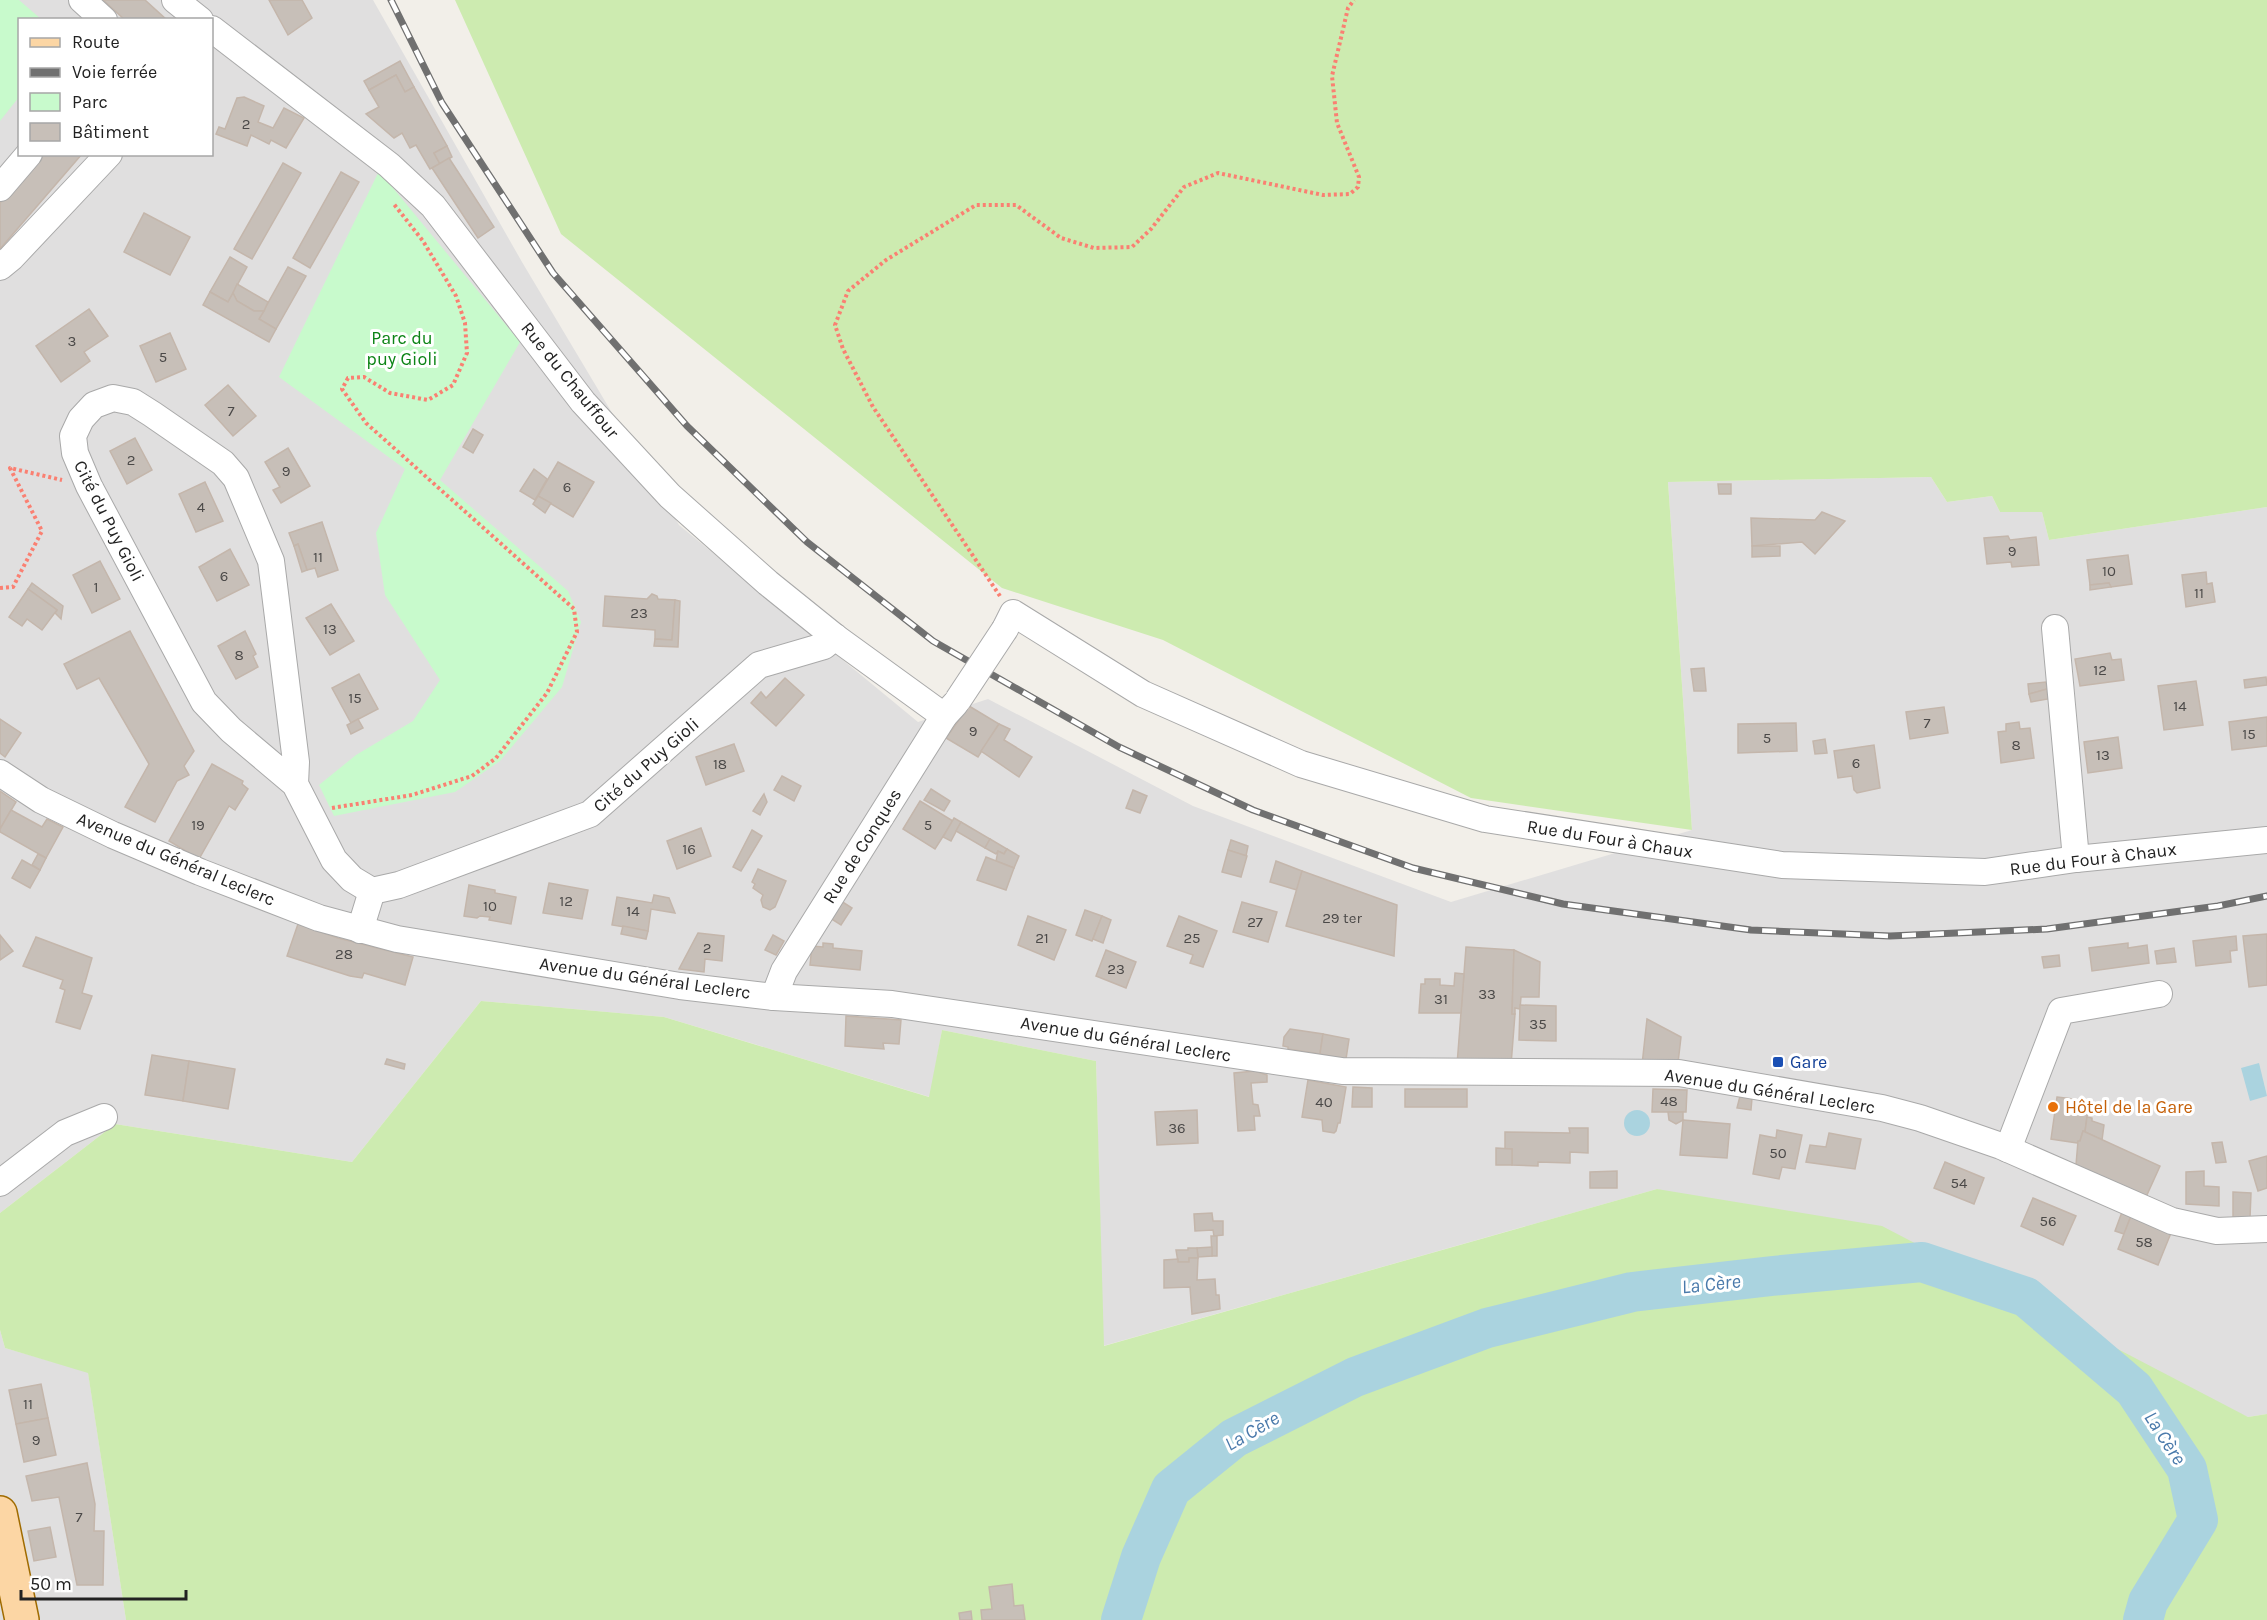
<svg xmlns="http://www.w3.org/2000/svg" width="2267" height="1620" font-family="Karla,sans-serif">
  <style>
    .residential { fill: #e0dfdf; fill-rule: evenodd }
    .grass { fill: #cdebb0 }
    .park { fill: #c8facc }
    .water { fill: #aad3df }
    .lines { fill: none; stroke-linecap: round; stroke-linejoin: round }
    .river { stroke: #aad3df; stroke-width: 40 }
    .building { fill: #c7bfb8; stroke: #c4b6ab; stroke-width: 1.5 }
    .minor-casing { stroke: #a9a9a9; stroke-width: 28 }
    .major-casing { stroke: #a06b00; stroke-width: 36 }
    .path { stroke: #fa8072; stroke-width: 4; stroke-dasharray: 3 3; stroke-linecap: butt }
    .minor { stroke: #fff; stroke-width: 26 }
    .major { stroke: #fcd6a4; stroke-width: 33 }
    .rail-casing { stroke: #707070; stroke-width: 7 }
    .rail { stroke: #fff; stroke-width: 4.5; stroke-dasharray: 14; stroke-linecap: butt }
    .minor-bridge-casing { stroke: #a9a9a9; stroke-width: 28; stroke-linecap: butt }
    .minor-bridge { stroke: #fff; stroke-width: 26 }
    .transit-dot { fill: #1a4fb4; stroke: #fff; stroke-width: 2 }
    .food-dot { fill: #e8710a; stroke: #fff; stroke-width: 2 }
    .labels { text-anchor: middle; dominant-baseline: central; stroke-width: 6; stroke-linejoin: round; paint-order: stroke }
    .number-label { font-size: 15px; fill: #4b4948 }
    .park-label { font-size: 18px; fill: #0c8416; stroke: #fff }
    .street-label { font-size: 18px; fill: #222; stroke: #fff }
    .transit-label { font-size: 18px; fill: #164399; stroke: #fff; text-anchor: start }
    .food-label { font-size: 18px; fill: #c56008; stroke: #fff; text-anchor: start }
    .water-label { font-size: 20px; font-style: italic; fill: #4a7aab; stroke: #fff }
  </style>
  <rect width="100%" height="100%" fill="#f2efe9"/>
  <g class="residential">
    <path d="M0,0H373L522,262L679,525L918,722L988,699L1193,806L1451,902L1692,830L1668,482L1931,477L1947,502L1992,496L2000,512H2042L2049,540L2267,507V1414L2248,1417L1657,1189L1103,1346L1096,1061L942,1030L930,1097L664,1017L481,1001L352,1162L115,1124L0,1213ZM20,20H212V154H20Z"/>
    <polygon points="0,1330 5,1348 88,1372 126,1620 0,1620"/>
  </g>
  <g class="grass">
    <polygon points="455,0 2267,0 2267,507 2049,540 2042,512 2000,512 1992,496 1947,502 1931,477 1668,482 1692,830 1471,798 1163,640 1002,588 561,234"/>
    <polygon points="481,1001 664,1017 929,1097 942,1030 1096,1061 1104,1346 1657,1189 1882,1226 2248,1417 2267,1414 2267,1620 126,1620 88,1373 5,1348 0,1330 0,1213 115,1124 352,1162"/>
  </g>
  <g class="park">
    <polygon points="0,0 19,0 41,19 20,20 19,97 0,121"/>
    <polygon points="379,171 520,342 440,480 568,591 581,622 562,687 500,761 455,792 334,816 319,785 356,755 413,721 440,680 385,595 376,533 405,469 279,377"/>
  </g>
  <g class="water">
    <polygon points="2259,1063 2267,1096 2250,1101 2241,1068"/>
    <circle cx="1637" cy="1123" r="13"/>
  </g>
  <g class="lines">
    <polyline class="river" points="1121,1620 1141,1557 1171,1489 1234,1438 1355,1377 1487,1328 1632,1292 1772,1276 1922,1262 2026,1297 2134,1389 2187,1469 2198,1520 2148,1602 2143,1620"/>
  </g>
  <g class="building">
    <polygon points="103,0 145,0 167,20 125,20"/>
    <polygon points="269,0 302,0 312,18 288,35"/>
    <polygon points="400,61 414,87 405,92 396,75 369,90 364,81"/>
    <polygon points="396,75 405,92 414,87 447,146 434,153 440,164 430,169 416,145 410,148 402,133 394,138 366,114 379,107 369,90"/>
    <polygon points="244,97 264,106 258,122 273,128 284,108 304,118 286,148 271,140 269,144 251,135 247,146 216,134 219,127 225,129 237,98"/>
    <polygon points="447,146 452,157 440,164 434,153"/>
    <polygon points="42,154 82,154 0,249 0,203"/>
    <polygon points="449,158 494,227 478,238 432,168"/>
    <polygon points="283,163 301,173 252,259 234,249"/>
    <polygon points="341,172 359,182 310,268 293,258"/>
    <polygon points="144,213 190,237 170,275 124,252"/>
    <polygon points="230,257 247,267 228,302 210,292"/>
    <polygon points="288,267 306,276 276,329 259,319"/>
    <polygon points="237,284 268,302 264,311 254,311 237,301 233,293"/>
    <polygon points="210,292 228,302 233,293 237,301 254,311 264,311 259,319 276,329 269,342 203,305"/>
    <polygon points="89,309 108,336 84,352 90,361 61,382 36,346"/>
    <polygon points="170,333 186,369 156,382 140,346"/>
    <polygon points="228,385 256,416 233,436 205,405"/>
    <polygon points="473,429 483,435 473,453 463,447"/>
    <polygon points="135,438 152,470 127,484 110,451"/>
    <polygon points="288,448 310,486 281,503 273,490 280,487 265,462"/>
    <polygon points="558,462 594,482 573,517 538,496"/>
    <polygon points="534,469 547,479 535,500 520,491"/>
    <polygon points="205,482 223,521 196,532 179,494"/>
    <polygon points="1718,484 1731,484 1731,494 1719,494"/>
    <polygon points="538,496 551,503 545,513 533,504"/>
    <polygon points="1822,512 1845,521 1815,554 1802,542 1752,546 1751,518 1815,520"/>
    <polygon points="322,522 338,570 318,577 315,568 307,570 298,544 294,546 289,533"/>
    <polygon points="2008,536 2010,540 2036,537 2039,565 2012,567 2011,562 1987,564 1984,538"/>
    <polygon points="298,544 307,570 302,572 294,546"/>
    <polygon points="1752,546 1780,546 1780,556 1752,557"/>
    <polygon points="230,549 249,585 217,601 199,567"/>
    <polygon points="2128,555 2132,584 2111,587 2109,583 2090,585 2087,560"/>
    <polygon points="100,561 120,599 92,613 73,575"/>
    <polygon points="2206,572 2207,584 2212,583 2215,602 2186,607 2182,575"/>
    <polygon points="32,583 63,606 61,619 55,613 57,610 28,589"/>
    <polygon points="2109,583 2111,587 2090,590 2090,585"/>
    <polygon points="28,589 57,610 42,630 27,619 22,626 9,617"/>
    <polygon points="652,594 657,596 658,599 675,600 672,640 655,639 655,630 603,626 605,596 647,599"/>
    <polygon points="675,600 680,601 678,647 654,646 655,639 672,640"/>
    <polygon points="331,604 354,641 330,655 306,618"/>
    <polygon points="130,631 194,751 184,766 189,775 177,781 155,822 125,807 149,764 99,678 77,689 64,664"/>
    <polygon points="245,631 256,654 253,656 258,667 236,679 218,646"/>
    <polygon points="2110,653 2112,660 2121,659 2124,680 2080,686 2075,659"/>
    <polygon points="1704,668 1706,691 1694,691 1691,669"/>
    <polygon points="359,674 378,709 351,723 332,688"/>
    <polygon points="2266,677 2267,685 2245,688 2244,680"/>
    <polygon points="785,678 804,695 776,726 751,703 761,692 766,698"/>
    <polygon points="2196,681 2203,725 2164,730 2158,686"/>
    <polygon points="2046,682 2047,689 2029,694 2028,684"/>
    <polygon points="2047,689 2048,699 2031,702 2029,694"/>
    <polygon points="969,706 999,724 978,757 946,738"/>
    <polygon points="1944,707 1948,733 1910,739 1906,712"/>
    <polygon points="2267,717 2267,746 2232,750 2229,722"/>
    <polygon points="0,719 21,733 5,757 0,753"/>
    <polygon points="358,719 363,728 351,734 347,725"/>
    <polygon points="2019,722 2020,729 2030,728 2034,758 2001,763 1998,732 2006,731 2006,724"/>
    <polygon points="1796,723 1797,751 1738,753 1738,724"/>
    <polygon points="999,724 1010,729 1004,740 1032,757 1019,777 981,751"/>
    <polygon points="2118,737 2122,768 2088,773 2084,742"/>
    <polygon points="1825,739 1827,753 1815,754 1813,741"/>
    <polygon points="734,744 744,771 706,785 696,757"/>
    <polygon points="1874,745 1880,788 1857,793 1854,790 1852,776 1838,778 1834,751"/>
    <polygon points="212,764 243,781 242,784 248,789 235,810 229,806 199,859 169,841"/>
    <polygon points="782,776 801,786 794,801 774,790"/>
    <polygon points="931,789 950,801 944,811 924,800"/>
    <polygon points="1133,790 1147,796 1140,813 1126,808"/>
    <polygon points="0,791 16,802 0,829"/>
    <polygon points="764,794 767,802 760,815 753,811"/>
    <polygon points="920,801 953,821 935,849 903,829"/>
    <polygon points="11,810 42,827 47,819 63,827 46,858 0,832 0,829"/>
    <polygon points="954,818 961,822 951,841 943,837"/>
    <polygon points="961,822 990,839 985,848 956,831"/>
    <polygon points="701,828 711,856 677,869 667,841"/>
    <polygon points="752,830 762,836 741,871 733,867"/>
    <polygon points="990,839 1007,849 1004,854 998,851 996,854 985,848"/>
    <polygon points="1231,840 1248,846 1246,856 1228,850"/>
    <polygon points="1007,849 1019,856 1014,868 996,861 998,851 1004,854"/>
    <polygon points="1228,850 1247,856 1241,877 1222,872"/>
    <polygon points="38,854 46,858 40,870 32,865"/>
    <polygon points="986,857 1014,868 1006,890 977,880"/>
    <polygon points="22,860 40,870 30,888 12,878"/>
    <polygon points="1276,861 1302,871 1297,890 1270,882"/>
    <polygon points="758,869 786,881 775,907 770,910 763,907 761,900 763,895 753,888 755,884 752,882"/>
    <polygon points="1302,871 1397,905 1394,956 1286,926"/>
    <polygon points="549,883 588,890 582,919 543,913"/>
    <polygon points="469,885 495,890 495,893 516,897 511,924 489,920 490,917 480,916 477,918 464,916"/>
    <polygon points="654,895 669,898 675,913 651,909 648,931 612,925 617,897 652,903"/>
    <polygon points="841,901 852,908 841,925 830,918"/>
    <polygon points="1242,902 1277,912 1268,942 1233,932"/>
    <polygon points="1085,910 1102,916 1092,941 1076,935"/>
    <polygon points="1028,916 1066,930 1054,960 1018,945"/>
    <polygon points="1102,916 1111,920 1103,943 1093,939"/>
    <polygon points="1179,916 1217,931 1203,967 1190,963 1193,955 1167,946"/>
    <polygon points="298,924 338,938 413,957 405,985 364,973 362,978 350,976 287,956"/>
    <polygon points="623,926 648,931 646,939 621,934"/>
    <polygon points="698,933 724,936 722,961 705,959 704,972 679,969"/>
    <polygon points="2267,934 2267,985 2249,987 2243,936"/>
    <polygon points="0,935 13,951 0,960"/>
    <polygon points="773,935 784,941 776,955 765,950"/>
    <polygon points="2236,936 2237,950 2230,951 2231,962 2196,966 2193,941"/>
    <polygon points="36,937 92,958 82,993 92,996 80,1029 56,1022 65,990 60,988 63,980 23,966"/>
    <polygon points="823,943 833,944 833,948 862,951 860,970 810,965 812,946 823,947"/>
    <polygon points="2128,943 2128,948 2147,945 2149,963 2092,971 2089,948"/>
    <polygon points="1466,947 1514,950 1512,1014 1515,1014 1511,1065 1457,1065"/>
    <polygon points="2174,948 2176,962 2157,964 2155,951"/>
    <polygon points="1106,950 1136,962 1126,988 1096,976"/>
    <polygon points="1514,950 1540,962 1539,997 1521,997 1520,1009 1515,1008 1515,1014 1512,1014"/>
    <polygon points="2059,955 2060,966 2044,968 2042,957"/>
    <polygon points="1455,973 1464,974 1461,1013 1419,1013 1421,984 1425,984 1425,979 1440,979 1440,985 1454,986"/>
    <polygon points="1520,1005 1556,1006 1556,1041 1519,1040"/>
    <polygon points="846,1016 901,1020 899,1044 883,1043 884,1049 845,1046"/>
    <polygon points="1647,1019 1681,1037 1678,1063 1642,1065"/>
    <polygon points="1290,1029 1323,1034 1320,1054 1288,1049 1288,1047 1283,1046 1284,1037"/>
    <polygon points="1323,1034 1349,1039 1346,1059 1320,1054"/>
    <polygon points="152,1055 189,1061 183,1101 145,1095"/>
    <polygon points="387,1059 405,1064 404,1069 385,1064"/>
    <polygon points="189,1061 235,1069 228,1109 183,1101"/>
    <polygon points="1255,1071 1267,1075 1267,1082 1251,1083 1253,1104 1258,1105 1260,1116 1254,1116 1255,1130 1238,1131 1234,1073"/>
    <polygon points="1308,1080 1346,1087 1340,1123 1338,1123 1336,1131 1334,1133 1323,1131 1322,1120 1302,1117"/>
    <polygon points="1353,1087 1372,1088 1372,1107 1352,1107"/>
    <rect x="1405" y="1089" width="62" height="18"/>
    <polygon points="1653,1089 1687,1090 1686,1112 1652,1112"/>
    <polygon points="1740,1096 1752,1098 1751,1110 1737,1108"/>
    <polygon points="2057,1097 2089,1101 2085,1132 2083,1131 2080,1141 2077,1143 2051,1139"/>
    <polygon points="1197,1110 1198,1143 1157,1145 1155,1112"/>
    <polygon points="1668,1112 1683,1112 1683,1120 1676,1124 1669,1120"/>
    <polygon points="2087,1117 2092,1118 2092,1121 2104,1125 2102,1140 2085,1132"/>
    <polygon points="1683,1120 1730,1124 1727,1158 1680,1155"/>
    <polygon points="1569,1128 1588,1128 1588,1153 1570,1152 1570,1163 1538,1162 1538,1166 1512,1165 1512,1149 1505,1149 1505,1132 1570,1133"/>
    <polygon points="1777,1130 1802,1135 1795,1169 1782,1167 1779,1179 1753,1174 1760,1135 1776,1138"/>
    <polygon points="2083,1131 2160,1166 2146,1197 2076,1165 2078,1141 2080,1141"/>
    <polygon points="1829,1133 1861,1139 1855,1169 1806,1162 1810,1145 1826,1147"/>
    <polygon points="2222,1142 2226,1162 2216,1163 2212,1143"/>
    <polygon points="1496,1148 1512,1149 1512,1165 1496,1165"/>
    <polygon points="2267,1156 2267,1188 2258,1191 2249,1161"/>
    <polygon points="1945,1162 1984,1178 1974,1204 1934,1188"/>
    <polygon points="1617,1171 1617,1188 1590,1188 1590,1172"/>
    <polygon points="2204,1171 2204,1186 2219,1187 2219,1206 2186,1204 2186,1172"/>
    <polygon points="2233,1192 2251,1193 2250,1218 2233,1217"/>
    <polygon points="2033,1198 2076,1216 2063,1245 2021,1226"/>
    <polygon points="2122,1212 2131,1216 2124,1234 2115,1231"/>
    <polygon points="1212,1213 1213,1221 1223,1221 1223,1235 1214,1236 1213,1230 1195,1231 1194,1214"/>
    <polygon points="2131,1216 2171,1233 2158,1265 2118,1249"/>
    <polygon points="1211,1236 1217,1236 1217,1256 1212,1256"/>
    <polygon points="1212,1247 1212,1256 1198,1257 1197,1248"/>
    <polygon points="1188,1248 1197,1248 1198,1258 1189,1258 1189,1262 1178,1262 1176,1250 1188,1250"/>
    <polygon points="1189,1258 1198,1258 1197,1280 1215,1279 1216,1295 1219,1295 1220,1309 1192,1314 1190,1287 1164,1288 1164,1260 1178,1259 1178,1262 1189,1262"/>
    <polygon points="41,1384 48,1418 16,1424 9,1390"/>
    <polygon points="48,1418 56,1455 24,1462 16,1424"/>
    <polygon points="87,1463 95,1504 94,1531 104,1531 103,1585 77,1585 59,1497 32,1501 26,1476"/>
    <polygon points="50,1527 56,1557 34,1561 28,1531"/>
    <polygon points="1012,1584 1014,1606 1023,1605 1025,1620 982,1620 981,1610 992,1609 989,1587"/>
    <polygon points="971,1611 972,1620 960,1620 959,1613"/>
  </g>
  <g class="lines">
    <g class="minor-casing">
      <g id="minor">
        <polyline points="82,0 104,20"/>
        <polyline points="175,0 200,20"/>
        <polyline points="212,29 389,165 433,206 583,402 670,496 768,583 835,637 944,716"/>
        <polyline points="0,188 29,154"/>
        <polyline points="0,267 11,258 109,154"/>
        <polyline points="2055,628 2076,859"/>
        <polyline points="1005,629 1013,613 1143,694 1301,764 1485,819 1782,865 1985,872 2076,859 2267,840"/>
        <polyline points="0,773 41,800 113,835 200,872 319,918 397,939 680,986 774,997 892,1004 1342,1071 1679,1073 1882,1108 1920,1118 2001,1146 2172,1221 2217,1231 2267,1229"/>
        <polyline points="295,784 296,762 271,561 236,478 223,463 152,414 133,402 113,398 94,405 81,419 73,436 75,453 89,486 204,702 231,730 295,784 334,860 352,879 372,891"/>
        <polyline points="360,930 372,891 399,885 590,814 759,665 824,646 835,637"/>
        <polyline points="774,997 784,971 944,716 955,704"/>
        <polyline points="2008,1149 2061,1011 2159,994"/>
        <polyline points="0,1183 65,1133 104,1117"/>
      </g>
    </g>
    <g class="major-casing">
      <polyline id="major" points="0,1513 22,1620"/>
    </g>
    <g class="path">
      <polyline points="0,588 13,587 42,531 10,468 62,480"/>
      <polyline points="1000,596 873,407 843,349 835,325 848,291 886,260 976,205 1016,205 1061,238 1094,248 1132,247 1151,229 1184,187 1218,173 1323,195 1350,194 1358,187 1359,177 1337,123 1332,76 1348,8 1354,0"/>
      <polyline points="332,808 412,795 472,776 496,758 547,693 577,632 574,609 366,423 342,389 348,378 364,377 390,393 428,400 453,385 467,353 465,323 456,296 423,241 393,203"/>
    </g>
    <use href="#minor" class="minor"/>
    <use href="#major" class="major"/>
    <g class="rail-casing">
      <polyline id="rail" points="391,0 442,103 553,273 687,426 807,542 933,641 1119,747 1253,810 1413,868 1563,904 1751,930 1890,936 2047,929 2218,906 2267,896"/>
    </g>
    <use href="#rail" class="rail"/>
    <g class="minor-bridge-casing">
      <polyline id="minor-bridge" points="958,700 1005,629"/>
    </g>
    <use href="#minor-bridge" class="minor-bridge"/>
  </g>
  <rect class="transit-dot" x="1772" y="1056" width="12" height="12" rx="3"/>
  <circle class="food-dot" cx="2053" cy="1107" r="6"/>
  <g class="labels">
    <g class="number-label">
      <text x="246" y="124">2</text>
      <text x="72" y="341">3</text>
      <text x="163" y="357">5</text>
      <text x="231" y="411">7</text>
      <text x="131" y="460">2</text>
      <text x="286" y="471">9</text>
      <text x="567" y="487">6</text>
      <text x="201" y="507">4</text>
      <text x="2012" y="551">9</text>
      <text x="318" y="557">11</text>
      <text x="2109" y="571">10</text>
      <text x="224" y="576">6</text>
      <text x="96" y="587">1</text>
      <text x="2199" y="593">11</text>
      <text x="639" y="613">23</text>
      <text x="330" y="629">13</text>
      <text x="239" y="655">8</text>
      <text x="2100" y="670">12</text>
      <text x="355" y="698">15</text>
      <text x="2180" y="706">14</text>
      <text x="1927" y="723">7</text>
      <text x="973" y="731">9</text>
      <text x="2249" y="734">15</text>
      <text x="1767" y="738">5</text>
      <text x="2016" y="745">8</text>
      <text x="2103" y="755">13</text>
      <text x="1856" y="763">6</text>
      <text x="720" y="764">18</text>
      <text x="198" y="825">19</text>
      <text x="928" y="825">5</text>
      <text x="689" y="849">16</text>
      <text x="566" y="901">12</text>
      <text x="490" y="906">10</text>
      <text x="633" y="911">14</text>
      <text x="1342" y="918">29 ter</text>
      <text x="1255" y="922">27</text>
      <text x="1042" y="938">21</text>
      <text x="1192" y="938">25</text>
      <text x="707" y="948">2</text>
      <text x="344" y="954">28</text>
      <text x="1116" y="969">23</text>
      <text x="1487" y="994">33</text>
      <text x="1441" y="999">31</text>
      <text x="1538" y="1024">35</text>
      <text x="1669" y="1101">48</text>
      <text x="1324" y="1102">40</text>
      <text x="1177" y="1128">36</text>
      <text x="1778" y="1153">50</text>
      <text x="1959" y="1183">54</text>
      <text x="2048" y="1221">56</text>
      <text x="2144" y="1242">58</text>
      <text x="28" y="1404">11</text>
      <text x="36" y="1440">9</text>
      <text x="79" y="1517">7</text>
    </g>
    <g class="park-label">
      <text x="402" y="338">Parc du<tspan x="402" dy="21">puy Gioli</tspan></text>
    </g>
    <g class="street-label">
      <text transform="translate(570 380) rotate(51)">Rue du Chauffour</text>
      <text transform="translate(109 521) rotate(63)">Cité du Puy Gioli</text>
      <text transform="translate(646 765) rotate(-41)">Cité du Puy Gioli</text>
      <text transform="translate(1610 839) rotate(9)">Rue du Four à Chaux</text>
      <text transform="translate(862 846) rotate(-58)">Rue de Conques</text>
      <text transform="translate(176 859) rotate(23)">Avenue du Général Leclerc</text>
      <text transform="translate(2093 859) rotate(-7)">Rue du Four à Chaux</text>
      <text transform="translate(645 978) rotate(8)">Avenue du Général Leclerc</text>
      <text transform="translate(1126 1039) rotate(9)">Avenue du Général Leclerc</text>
      <text transform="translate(1770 1091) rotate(9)">Avenue du Général Leclerc</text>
    </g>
    <g class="transit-label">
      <text x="1790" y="1062">Gare</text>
    </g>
    <g class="food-label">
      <text x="2065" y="1107">Hôtel de la Gare</text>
    </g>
    <g class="water-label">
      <text transform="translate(1711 1284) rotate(-6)">La Cère</text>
      <text transform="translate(1252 1431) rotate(-30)">La Cère</text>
      <text transform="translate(2165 1438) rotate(57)">La Cère</text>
    </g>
  </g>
  <rect x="18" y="18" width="195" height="138" fill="#ffffff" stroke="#a7a7a7" stroke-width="1.5"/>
  <rect x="30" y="38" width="30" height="9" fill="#fcd6a4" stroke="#a7a7a7" stroke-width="1.5"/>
  <text x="72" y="48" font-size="18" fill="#222222">Route</text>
  <rect x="30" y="68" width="30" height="9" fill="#707070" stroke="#a7a7a7" stroke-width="1.5"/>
  <text x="72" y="78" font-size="18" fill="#222222">Voie ferrée</text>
  <rect x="30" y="93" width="30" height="18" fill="#c8facc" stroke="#a7a7a7" stroke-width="1.5"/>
  <text x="72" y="108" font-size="18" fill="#222222">Parc</text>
  <rect x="30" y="123" width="30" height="18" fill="#c7bfb8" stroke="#a7a7a7" stroke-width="1.5"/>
  <text x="72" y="138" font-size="18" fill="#222222">Bâtiment</text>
  <path d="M21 1590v9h165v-9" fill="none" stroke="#222222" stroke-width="3"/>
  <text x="30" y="1590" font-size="18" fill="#222222" stroke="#ffffff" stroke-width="4.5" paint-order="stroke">50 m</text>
</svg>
